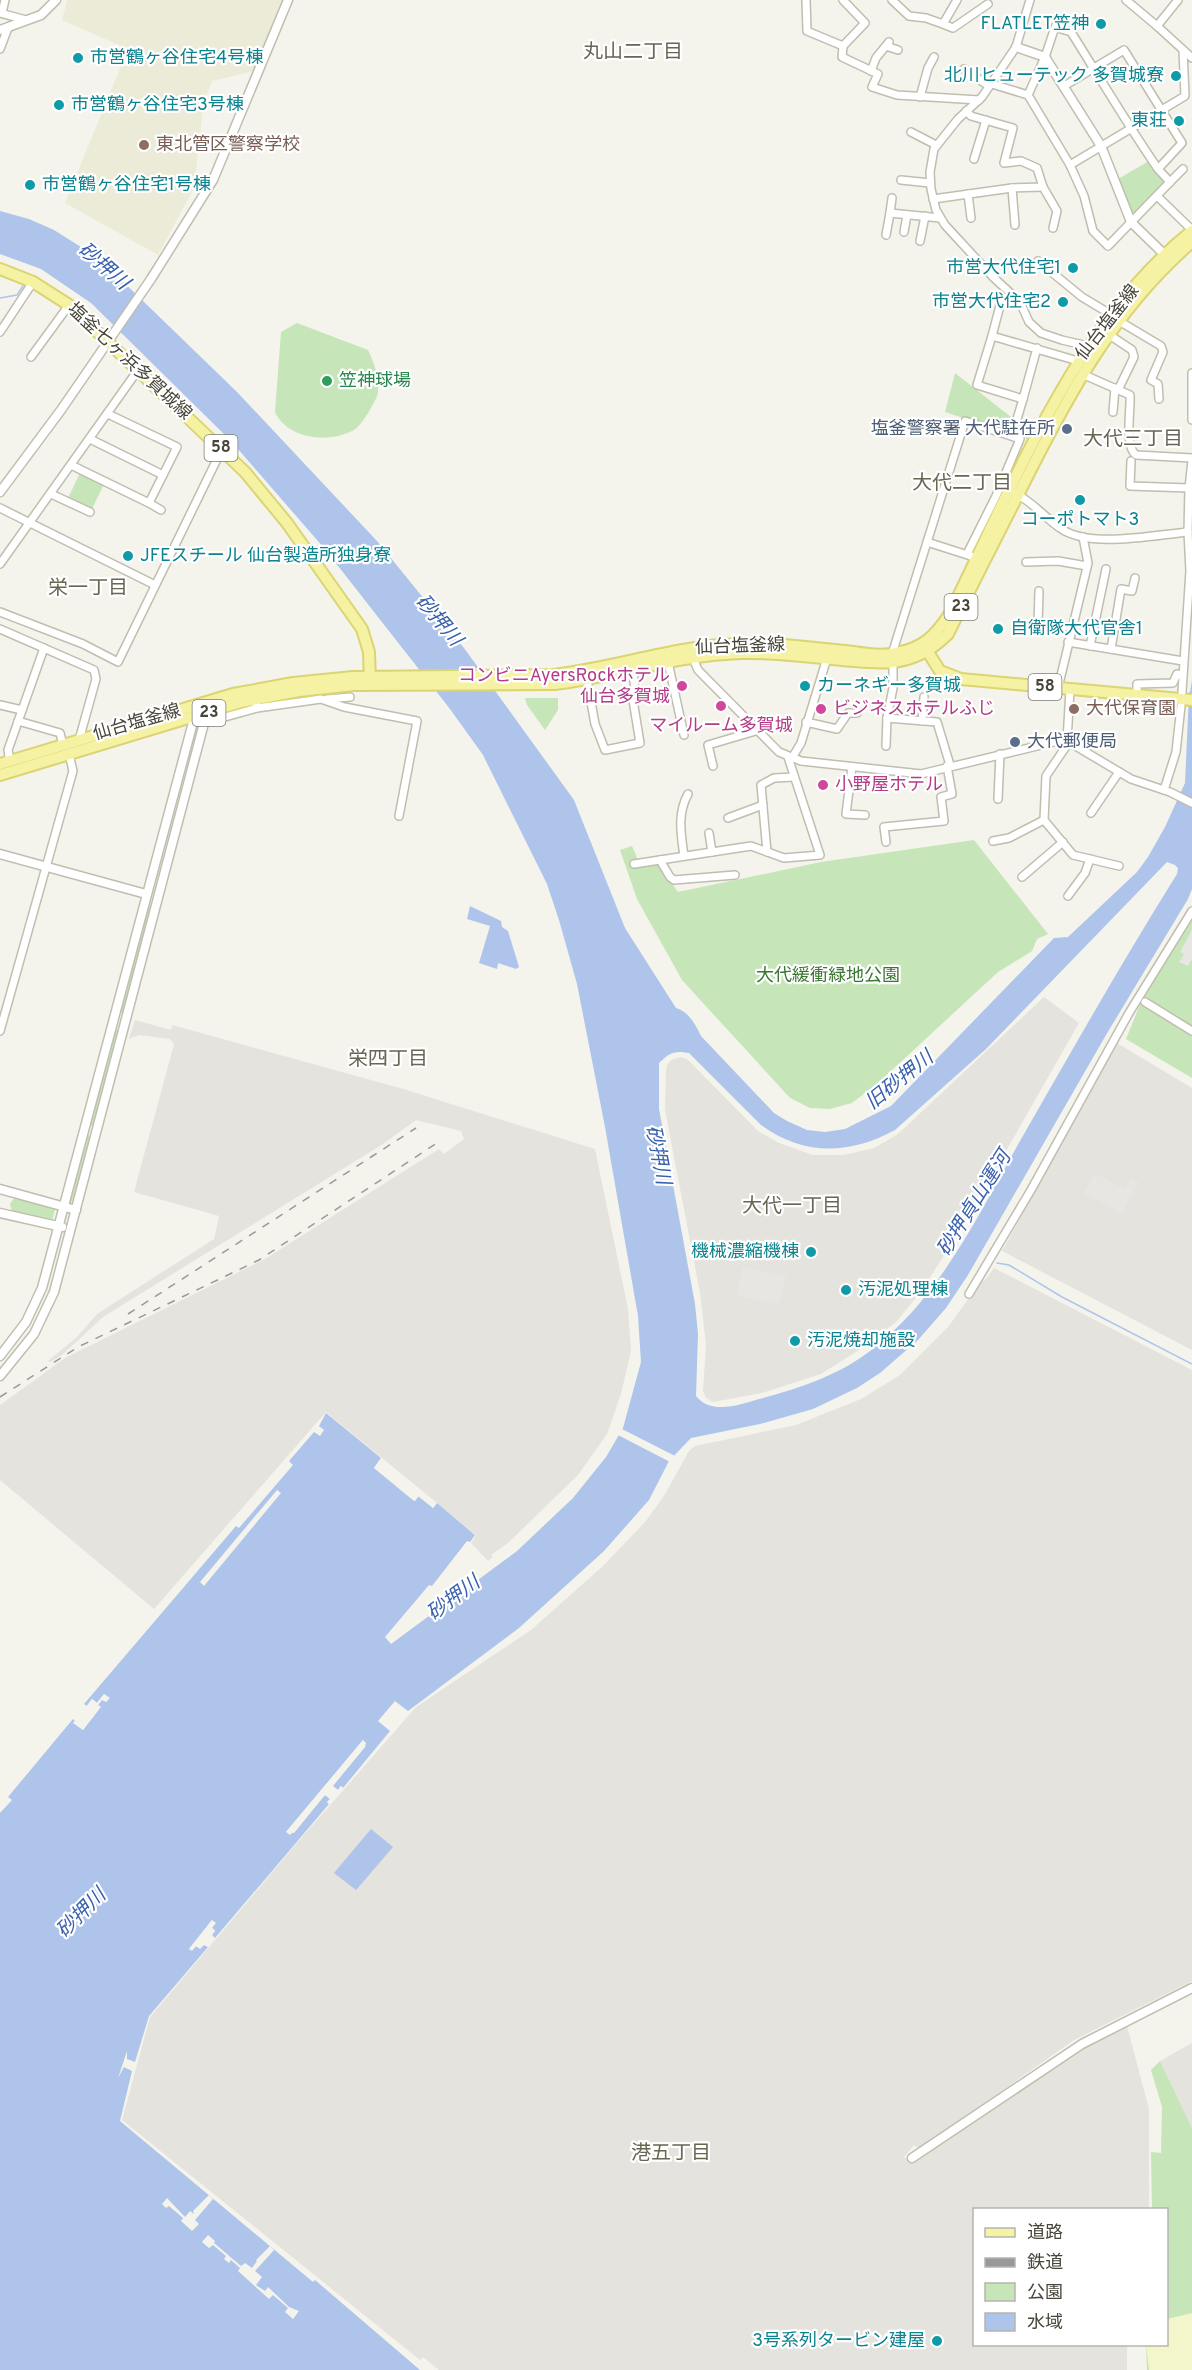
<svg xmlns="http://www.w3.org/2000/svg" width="1192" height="2370" font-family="Overpass,'Noto Sans JP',sans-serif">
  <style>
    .industrial { fill: #e4e3dd }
    .education { fill: #ecebd7 }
    .green { fill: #c6e5b8 }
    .sand { fill: #f3f5cb }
    .parking { fill: #e7e6e2 }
    .water { fill: #aec4eb; fill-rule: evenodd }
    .pier { fill: #f4f4ec }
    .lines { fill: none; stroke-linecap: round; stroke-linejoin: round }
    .stream { stroke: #aec4eb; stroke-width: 1.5 }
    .minor-casing { stroke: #bfbeaf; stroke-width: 10 }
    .tertiary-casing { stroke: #bfbeaf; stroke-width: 11 }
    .primary-casing { stroke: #dbd473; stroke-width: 14 }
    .minor { stroke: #fff; stroke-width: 7 }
    .tertiary { stroke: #fff; stroke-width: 8 }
    .primary { stroke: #f6f2a3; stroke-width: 10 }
    .rail { stroke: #999; stroke-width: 1.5; stroke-dasharray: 8 8; stroke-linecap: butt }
    .culture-dot { fill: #0f9aa8; stroke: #fff; stroke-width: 2 }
    .education-dot { fill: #8d6e63; stroke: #fff; stroke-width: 2 }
    .leisure-dot { fill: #2e9e5b; stroke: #fff; stroke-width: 2 }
    .service-dot { fill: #5c6f8a; stroke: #fff; stroke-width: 2 }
    .hotel-dot { fill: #d1479c; stroke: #fff; stroke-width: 2 }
    .labels { text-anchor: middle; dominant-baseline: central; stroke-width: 4.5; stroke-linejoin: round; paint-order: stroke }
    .shield { fill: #fff; stroke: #7f7e75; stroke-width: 1.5 }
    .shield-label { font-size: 16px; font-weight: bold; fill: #48463a }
    .culture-label { font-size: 18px; fill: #0d838f; stroke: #fff; text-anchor: start }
    .education-label { font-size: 18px; fill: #785e54; stroke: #fff; text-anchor: start }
    .street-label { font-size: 18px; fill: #48463a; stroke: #fff }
    .leisure-label { font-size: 18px; fill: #27864d; stroke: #fff; text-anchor: start }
    .service-label { font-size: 18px; fill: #4e5e75; stroke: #fff; text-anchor: end }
    .hotel-label { font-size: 18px; fill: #b23c85; stroke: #fff; text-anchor: start }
    .park-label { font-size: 18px; fill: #3b7631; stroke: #fff }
    .neighbourhood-label { font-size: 20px; fill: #6a6652; stroke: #fff }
    .water-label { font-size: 20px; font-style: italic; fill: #3a61ad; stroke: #fff }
  </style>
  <rect width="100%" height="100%" fill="#f4f4ec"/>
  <g class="industrial">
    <polygon points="1044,997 1079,1023 962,1228 919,1294 897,1321 870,1343 821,1374 762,1393 713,1402 706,1398 703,1391 706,1345 700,1293 665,1110 666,1071 667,1065 671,1060 681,1057 688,1060 758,1131 779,1143 813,1155 844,1155 874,1148 898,1134"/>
    <polygon points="135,1020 171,1030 172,1025 400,1088 595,1149 628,1309 631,1351 621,1394 607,1434 578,1475 508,1543 491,1555 493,1557 488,1561 471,1543 476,1535 326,1412 154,1609 0,1480 0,1405 65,1358 265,1259 439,1149 444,1154 464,1139 461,1131 416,1120 383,1144 103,1317 62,1355 50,1362 48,1361 77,1337 97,1314 214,1239 219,1216 134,1192 174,1044 170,1039 139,1035 129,1039"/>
    <polygon points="1117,1043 1192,1088 1192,1350 1002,1251"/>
    <polygon points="994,1268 1192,1370 1192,1981 1074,2040 919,2149 914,2145 904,2157 913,2164 1076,2052 1127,2026 1149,2109 1149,2209 974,2210 974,2344 1127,2345 1127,2370 439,2370 423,2357 420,2360 122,2120 150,2017 296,1844 416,1707 531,1630 603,1566 645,1522 664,1496 689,1451 695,1446 796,1425 861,1399 900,1375 948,1327 980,1283 987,1278"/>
    <polygon points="1192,2043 1192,2128 1160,2061"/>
  </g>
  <polygon class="education" points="67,0 283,0 254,71 212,81 204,101 194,188 158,255 65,203 128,49 62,20"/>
  <g class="green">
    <polygon points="1149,161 1165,179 1165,184 1134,215 1130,213 1118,179"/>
    <path d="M297,323L368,350C374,363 379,375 378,391C378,396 374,402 371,408C367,415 361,425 354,430C329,444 287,439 275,412L281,332Z"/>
    <polygon points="955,373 1030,432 1027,439 945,412"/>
    <polygon points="80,473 104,484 92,509 68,498"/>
    <polygon points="525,698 558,698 558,710 545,730 527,705"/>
    <polygon points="974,840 1048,934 1037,939 1032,951 998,972 878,1083 852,1103 830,1109 810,1108 790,1098 682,980 637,899 620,850 632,846 641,867 658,864 678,892 821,862"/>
    <polygon points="147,905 152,908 124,1012 121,1013 119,1012"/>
    <polygon points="1192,917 1192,1078 1126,1039 1139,1007"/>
    <polygon points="118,1029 95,1124 91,1126 89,1125 105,1058 116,1030"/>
    <polygon points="87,1134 91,1138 72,1202 69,1203"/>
    <path d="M15,1197L56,1206L52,1221C39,1217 26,1217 12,1212L10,1204Z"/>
    <polygon points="1160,2061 1192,2128 1192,2370 1147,2370 1146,2345 1166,2344 1166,2210 1152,2209 1151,2152 1161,2153 1162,2107 1151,2070"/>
  </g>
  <polygon class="sand" points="1192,2313 1192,2370 1149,2370 1146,2345 1166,2344 1167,2319"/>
  <g class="parking">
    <polygon points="1192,930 1192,959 1188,966 1179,962 1184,954 1180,952"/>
    <polygon points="1095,1173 1125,1189 1131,1178 1139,1182 1122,1213 1084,1193"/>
    <polygon points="743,1267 786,1276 780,1301 777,1304 736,1295"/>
  </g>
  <g class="water">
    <path d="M0,211L29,219L54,230L81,247L111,270L237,392L377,541L464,648L574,800L625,928L676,1008C688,1011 696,1025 701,1036L774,1113L787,1121L807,1130L825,1132L845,1129L891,1106L1054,938L1068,937L1137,872L1148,857L1165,827L1185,783L1192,628V889L1188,899L1106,1035L968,1275L946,1308L918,1340L880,1373L857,1388L813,1409L760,1424L691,1438L669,1461L649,1500L604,1551L519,1628L408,1711L395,1701L378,1721L390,1731L343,1788L341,1786L338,1790L332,1786L365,1747L363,1740L286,1832L294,1833L325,1795L330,1799L327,1802L329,1804L215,1938L211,1936L215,1931L212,1928V1920L189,1949L204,1944L208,1947L149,2016L135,2062L127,2059V2051L118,2078L124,2067L132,2071L120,2121L313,2282L315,2280L420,2370H0V1813L12,1800L8,1797L73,1719L75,1721L74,1723L83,1730L100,1707L98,1705L102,1699L106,1702L109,1698L104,1694L97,1703L92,1699L87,1706L84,1704L236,1526L239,1528L293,1465L289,1461L314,1432L320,1436L324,1430L319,1426L326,1413L381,1458L374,1468L414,1501L418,1496L433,1508L437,1503L475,1535L470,1542L467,1541L432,1586L429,1585L385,1637L391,1644L517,1551L573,1498L606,1457L623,1428L641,1362L638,1316L605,1127L577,984L559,920L547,884L483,755L450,709L324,548L230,440L91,303L41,269L0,254ZM1167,862L1175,865L1178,868L1177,874C1122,962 1071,1052 1020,1141C979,1214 941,1295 874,1348C840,1375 801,1388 759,1399C739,1405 711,1415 696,1396L698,1334L695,1304L659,1109V1063C669,1053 674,1050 689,1053L761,1125C804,1156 849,1155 895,1130L986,1049Z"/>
    <polygon points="470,906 501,921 502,927 508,931 519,967 516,969 498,963 497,969 479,963 490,926 467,919"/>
    <polygon points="371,1829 393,1847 356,1890 334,1873"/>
  </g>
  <g class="pier">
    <polygon points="1192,625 1192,680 1190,692 1185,690 1189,628"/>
    <polygon points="620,1428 677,1457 672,1463 616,1434"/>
    <polygon points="381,1458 384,1460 378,1467 414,1497 419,1493 433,1504 435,1502 437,1503 433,1508 419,1496 415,1501 374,1468"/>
    <polygon points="277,1490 281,1493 204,1586 200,1582"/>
    <polygon points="104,1694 110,1698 106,1702 102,1700 98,1705 101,1707 83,1730 73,1723 77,1718 78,1723 82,1726 96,1708 93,1703 88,1709 85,1708 92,1699 97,1703"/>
    <polygon points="363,1740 366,1743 365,1747 333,1786 338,1790 341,1786 343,1788 337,1793 330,1788 330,1784 292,1829 323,1792 327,1793 333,1800 329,1804 327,1802 330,1799 325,1795 290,1835 286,1832"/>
    <polygon points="212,1920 216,1923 212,1928 215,1930 212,1935 215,1938 213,1941 209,1937 211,1931 209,1928 197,1943 200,1945 205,1941 210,1945 208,1947 204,1945 200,1949 196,1946 192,1951 189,1949"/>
    <polygon points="209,2195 213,2199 195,2220 199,2224 192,2231 181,2221 183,2218 169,2206 166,2208 162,2204 167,2198 185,2217 190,2211 194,2214 193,2211"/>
    <polygon points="208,2235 215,2241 214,2243 241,2266 245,2263 252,2268 257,2261 256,2260 270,2246 274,2250 255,2271 262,2277 256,2285 265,2291 268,2287 289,2307 299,2311 293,2319 285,2312 288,2308 273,2295 269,2299 238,2271 240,2268 231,2260 229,2263 224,2259 226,2256 213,2245 209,2248 202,2242"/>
  </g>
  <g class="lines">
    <g class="stream">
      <polyline points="0,298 17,295 23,286"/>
      <polyline points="997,1263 1009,1265 1062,1297 1192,1364"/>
    </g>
    <g class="minor-casing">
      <g id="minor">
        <polyline points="806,0 807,31 843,46"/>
        <polyline points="843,0 865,23 843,46 842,57 878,74 872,87 897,95 979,100"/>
        <polyline points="892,0 909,16 926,18 943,24 957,0"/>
        <polyline points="1030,0 1016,47 982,97 958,119 934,149 930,172 931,189 936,210 945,225 993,277 1020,302 1029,322 1041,333 1062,340 1092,347"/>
        <polyline points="1126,0 1157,26 1178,0"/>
        <polyline points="0,13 26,20"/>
        <polyline points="2,13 5,0"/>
        <polyline points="943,24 953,28 988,4"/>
        <polyline points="1157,26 1192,58"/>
        <polyline points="886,46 898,50"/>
        <polyline points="0,49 8,28"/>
        <polyline points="964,69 989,86"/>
        <polyline points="871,71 876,58 889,42"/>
        <polyline points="992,84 1028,95"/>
        <path d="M1064,86L1124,50L1182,143L1158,169L1170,182L1108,246L1093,231L1084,196L1070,165L1028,95L1045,57L1055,27L1071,32C1100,78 1127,124 1158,169"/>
        <polyline points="920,97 928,68 934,57"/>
        <polyline points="911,132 936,145"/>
        <polyline points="974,159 986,120"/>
        <polyline points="1070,165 1185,96 1183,50"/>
        <polyline points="901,180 930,183"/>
        <polyline points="1170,182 1183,169"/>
        <polyline points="1043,187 1057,211 1053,228"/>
        <polyline points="1012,188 1015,225"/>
        <polyline points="968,194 971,218"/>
        <polyline points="1157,196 1192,230"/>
        <polyline points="933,199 1012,188 1043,187 1037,168 1021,161 1004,163 1013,128 971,116 966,111"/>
        <polyline points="890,213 892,198"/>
        <polyline points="904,232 907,215"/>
        <polyline points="886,235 890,213 940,218"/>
        <polyline points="920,241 925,216"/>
        <polyline points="1038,261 1082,297 1112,315"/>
        <polyline points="1119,321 1161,346 1163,352 1151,380 1158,384 1159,399"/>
        <polyline points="0,332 33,282"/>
        <polyline points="1108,334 1132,350 1134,357 1118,390"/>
        <polyline points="992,336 1002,298"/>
        <polyline points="1037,348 1023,399 977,385 992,336 1078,361"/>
        <polyline points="31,357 69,305"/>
        <polyline points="1192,373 1192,420"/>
        <path d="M1082,374L1130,395C1131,411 1124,446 1136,455L1192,458"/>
        <polyline points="1113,412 1115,388"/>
        <polyline points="1017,419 1023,399"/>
        <polyline points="90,439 163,475"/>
        <polyline points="1131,461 1130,486 1189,488"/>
        <polyline points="71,465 149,503 177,447 108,414"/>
        <polyline points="51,494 90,512"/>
        <path d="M1016,494C1033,502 1044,517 1060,528C1089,549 1154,535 1188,532"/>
        <polyline points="149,503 161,510"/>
        <polyline points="0,508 155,585"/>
        <polyline points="927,542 977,558"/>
        <polyline points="1026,562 1058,561 1087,566"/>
        <polyline points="0,564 138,370"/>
        <polyline points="1039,591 1038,624 1071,627"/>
        <polyline points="0,612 83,644 118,662 222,449"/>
        <polyline points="0,629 94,670 96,679 79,740"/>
        <polyline points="1068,642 1183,661"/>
        <polyline points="1090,646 1106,569"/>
        <polyline points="1111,649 1121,589 1132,591 1135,578"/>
        <polyline points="691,654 698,670 779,752 801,761 921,774 1062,740 1069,742 1131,779 1170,792 1192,803"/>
        <polyline points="892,654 965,421 1020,439 996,496 967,554"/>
        <polyline points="668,662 684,735"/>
        <polyline points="587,680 595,724 605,750 640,743 633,700 635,690 633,671"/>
        <polyline points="1058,688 1088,563 1083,537"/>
        <polyline points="1182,692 1190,571 1188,532 1189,488 1192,461"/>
        <polyline points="1137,695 1137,684 1173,683 1177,674 1182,675"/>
        <polyline points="255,699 257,708 321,699 344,707 417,721 399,816"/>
        <polyline points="327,699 350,697"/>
        <polyline points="0,705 22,710"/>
        <polyline points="225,717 257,708"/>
        <polyline points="887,718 893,688 893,662"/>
        <polyline points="18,721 60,733 63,745"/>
        <polyline points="922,721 924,697"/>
        <polyline points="806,722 837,729 848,713 857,713"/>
        <polyline points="1067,741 1070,689"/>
        <polyline points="1069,742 1046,776 1044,820 1073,855 1119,866"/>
        <polyline points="886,746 887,718 937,722 950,765"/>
        <polyline points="792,758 801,743 827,658"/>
        <polyline points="10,761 8,750 44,648"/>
        <polyline points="713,766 708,745 759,730"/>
        <polyline points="852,767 846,814 865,815"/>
        <polyline points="1164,790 1176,752 1181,706"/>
        <polyline points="998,799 1000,754"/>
        <polyline points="1091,813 1119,772"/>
        <polyline points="728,818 763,805"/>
        <polyline points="709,833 712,852"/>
        <polyline points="993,841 1009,838 1044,820"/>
        <polyline points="886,842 884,827 944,821 941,797 952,794 947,766"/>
        <polyline points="767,852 761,785 774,778 794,777"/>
        <path d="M684,856C681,834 677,814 688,794"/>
        <polyline points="660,860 670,877 674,880 735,875"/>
        <polyline points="634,864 751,846 784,858 820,855 788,757"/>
        <polyline points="1022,877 1063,842"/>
        <polyline points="1068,896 1085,873 1090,859"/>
        <polyline points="1145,1002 1192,1031"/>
        <polyline points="0,1031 73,771 69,754"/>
        <polyline points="969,1294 1031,1190 1129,1013 1192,911"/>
      </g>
    </g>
    <g class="tertiary-casing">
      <g id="tertiary">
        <polyline points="0,30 41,15 56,0"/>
        <polyline points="1016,47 1045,57 1101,146 1131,222 1168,258"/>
        <polyline points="0,492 61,410 151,279 213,180 288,0"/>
        <polyline points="0,854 146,894"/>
        <polyline points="0,1189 76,1210"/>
        <polyline points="0,1213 62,1227"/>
        <polyline points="0,1356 26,1322 42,1288 196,711"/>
        <polyline points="0,1376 34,1334 54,1292 208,708"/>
        <polyline points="912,2158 1082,2044 1192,1988"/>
      </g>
    </g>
    <g class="primary-casing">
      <g id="primary">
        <polyline points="0,269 33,282 69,305 245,472 287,523 362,629 369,652 370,682"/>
        <polyline points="924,646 940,671 961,679 1192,700"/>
        <path d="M0,764L233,694L293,683L353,677L553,675C615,668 675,646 737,644C774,642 809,648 846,651C862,653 880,657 896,653C923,648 934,637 949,615C1015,483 1074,325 1192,231"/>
        <path d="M0,775L241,702L299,691L354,685L555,684C618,676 678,655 741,653C775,652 809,657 842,660C858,661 876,664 892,662C915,660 932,650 948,634C972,585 997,536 1022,487C1067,397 1114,309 1192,242"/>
      </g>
    </g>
    <use href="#minor" class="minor"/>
    <use href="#tertiary" class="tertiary"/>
    <use href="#primary" class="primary"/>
    <g class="rail">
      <polyline points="128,1314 416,1128"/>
      <polyline points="0,1397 78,1347 259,1260 440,1141"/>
    </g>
  </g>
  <g class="culture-dot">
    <circle cx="1101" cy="24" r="6"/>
    <circle cx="78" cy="58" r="6"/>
    <circle cx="1176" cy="76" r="6"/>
    <circle cx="59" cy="105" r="6"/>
    <circle cx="1179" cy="121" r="6"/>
    <circle cx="30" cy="185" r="6"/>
    <circle cx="1073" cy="268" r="6"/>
    <circle cx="1063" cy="302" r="6"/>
    <circle cx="1080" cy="500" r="6"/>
    <circle cx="128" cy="556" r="6"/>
    <circle cx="998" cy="629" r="6"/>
    <circle cx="805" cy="686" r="6"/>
    <circle cx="811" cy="1252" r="6"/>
    <circle cx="846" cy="1290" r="6"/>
    <circle cx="795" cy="1341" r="6"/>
    <circle cx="937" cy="2341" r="6"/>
  </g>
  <g class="education-dot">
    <circle cx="144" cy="145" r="6"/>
    <circle cx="1074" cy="709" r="6"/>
  </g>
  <circle class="leisure-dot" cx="327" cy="381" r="6"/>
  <g class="service-dot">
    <circle cx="1067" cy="429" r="6"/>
    <circle cx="1015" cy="742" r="6"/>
  </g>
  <g class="hotel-dot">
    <circle cx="682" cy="686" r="6"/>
    <circle cx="721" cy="706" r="6"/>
    <circle cx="821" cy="709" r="6"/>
    <circle cx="823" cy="785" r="6"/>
  </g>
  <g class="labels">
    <g class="shield">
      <rect x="204.5" y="435" width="33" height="26" rx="4.5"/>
      <rect x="944.5" y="594" width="33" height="26" rx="4.5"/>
      <rect x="1028.5" y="674" width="33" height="26" rx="4.5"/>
      <rect x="192.5" y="700" width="33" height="26" rx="4.5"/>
    </g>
    <g class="shield-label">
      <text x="221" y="448">58</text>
      <text x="961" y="607">23</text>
      <text x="1045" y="687">58</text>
      <text x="209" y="713">23</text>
    </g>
    <g class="culture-label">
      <text x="1089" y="24" text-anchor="end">FLATLET笠神</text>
      <text x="90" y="58">市営鶴ヶ谷住宅4号棟</text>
      <text x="1164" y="76" text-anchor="end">北川ヒューテック 多賀城寮</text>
      <text x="71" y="105">市営鶴ヶ谷住宅3号棟</text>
      <text x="1167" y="121" text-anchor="end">東荘</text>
      <text x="42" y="185">市営鶴ヶ谷住宅1号棟</text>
      <text x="1061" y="268" text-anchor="end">市営大代住宅1</text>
      <text x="1051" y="302" text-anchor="end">市営大代住宅2</text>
      <text x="1080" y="520" text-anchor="middle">コーポトマト3</text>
      <text x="140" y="556">JFEスチール 仙台製造所独身寮</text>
      <text x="1010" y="629">自衛隊大代官舎1</text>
      <text x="817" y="686">カーネギー多賀城</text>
      <text x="799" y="1252" text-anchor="end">機械濃縮機棟</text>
      <text x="858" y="1290">汚泥処理棟</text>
      <text x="807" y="1341">汚泥焼却施設</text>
      <text x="925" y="2341" text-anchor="end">3号系列タービン建屋</text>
    </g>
    <g class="education-label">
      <text x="156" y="145">東北管区警察学校</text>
      <text x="1086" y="709">大代保育園</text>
    </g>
    <g class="street-label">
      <text transform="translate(1108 323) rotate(-52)">仙台塩釜線</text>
      <text transform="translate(129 362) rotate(43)">塩釜七ヶ浜多賀城線</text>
      <text transform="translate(740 647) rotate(-2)">仙台塩釜線</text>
      <text transform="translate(137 723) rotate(-16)">仙台塩釜線</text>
    </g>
    <g class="leisure-label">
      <text x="339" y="381">笠神球場</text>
    </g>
    <g class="service-label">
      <text x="1055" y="429">塩釜警察署 大代駐在所</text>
      <text x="1027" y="742" text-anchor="start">大代郵便局</text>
    </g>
    <g class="hotel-label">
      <text x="670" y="676" text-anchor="end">コンビニAyersRockホテル<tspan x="670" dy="21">仙台多賀城</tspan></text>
      <text x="833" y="709">ビジネスホテルふじ</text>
      <text x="721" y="726" text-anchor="middle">マイルーム多賀城</text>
      <text x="835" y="785">小野屋ホテル</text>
    </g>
    <g class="park-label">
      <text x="828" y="976">大代緩衝緑地公園</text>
    </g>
    <g class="neighbourhood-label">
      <text x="633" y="53">丸山二丁目</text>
      <text x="1133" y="440">大代三丁目</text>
      <text x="962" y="484">大代二丁目</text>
      <text x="88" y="589">栄一丁目</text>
      <text x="388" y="1060">栄四丁目</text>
      <text x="792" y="1207">大代一丁目</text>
      <text x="671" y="2154">港五丁目</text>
    </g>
    <g class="water-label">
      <text transform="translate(103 267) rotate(41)">砂押川</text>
      <text transform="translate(438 621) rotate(50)">砂押川</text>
      <text transform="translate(900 1081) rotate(-39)">旧砂押川</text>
      <text transform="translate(657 1155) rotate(79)">砂押川</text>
      <text transform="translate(975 1204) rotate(-58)">砂押貞山運河</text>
      <text transform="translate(454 1599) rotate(-37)">砂押川</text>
      <text transform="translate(82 1914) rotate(-45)">砂押川</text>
    </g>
  </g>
  <rect x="973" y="2208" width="195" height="138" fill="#ffffff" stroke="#b6b5b0" stroke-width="1.5"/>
  <rect x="985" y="2228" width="30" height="9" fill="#f6f2a3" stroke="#b6b5b0" stroke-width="1.5"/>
  <text x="1027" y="2238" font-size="18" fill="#48463a">道路</text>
  <rect x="985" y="2258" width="30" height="9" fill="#999999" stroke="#b6b5b0" stroke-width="1.5"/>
  <text x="1027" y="2268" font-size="18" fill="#48463a">鉄道</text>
  <rect x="985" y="2283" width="30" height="18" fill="#c6e5b8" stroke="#b6b5b0" stroke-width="1.5"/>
  <text x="1027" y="2298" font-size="18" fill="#48463a">公園</text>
  <rect x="985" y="2313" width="30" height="18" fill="#aec4eb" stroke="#b6b5b0" stroke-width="1.5"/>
  <text x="1027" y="2328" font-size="18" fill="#48463a">水域</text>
</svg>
